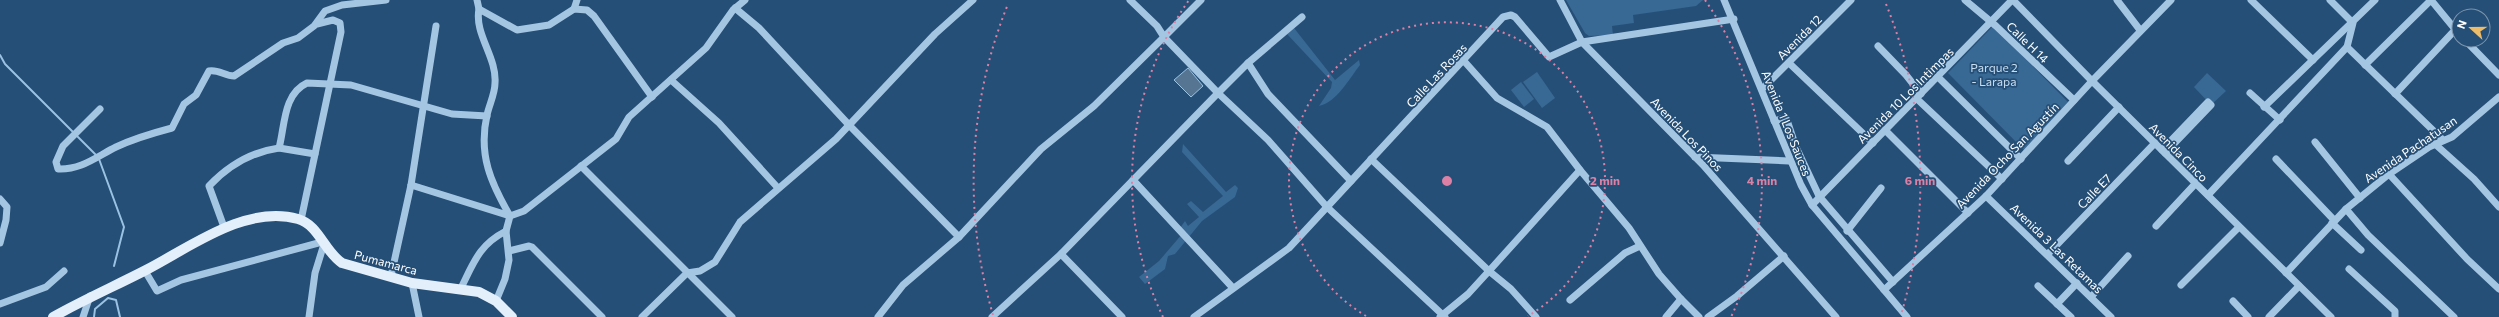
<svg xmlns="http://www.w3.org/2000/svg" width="2499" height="317" font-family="Commissioner,sans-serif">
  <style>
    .green { fill: #386894 }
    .water { fill: #557592; stroke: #9ac2e3 }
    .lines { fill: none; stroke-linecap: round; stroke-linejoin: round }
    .stream { stroke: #9ac2e3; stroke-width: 2 }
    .minor { stroke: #a5c6e3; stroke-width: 7 }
    .major { stroke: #e4effc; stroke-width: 10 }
    .ring { fill: none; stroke: #dd80a5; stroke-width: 2; stroke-dasharray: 2 4 }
    .labels { text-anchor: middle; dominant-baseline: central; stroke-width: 3.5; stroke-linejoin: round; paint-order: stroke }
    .street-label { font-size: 12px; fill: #fff; stroke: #254f76 }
    .park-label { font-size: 12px; fill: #c8def2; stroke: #254f76 }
    .centre { fill: #dd80a5; stroke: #254f76; stroke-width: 2 }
    .ring-label { font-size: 12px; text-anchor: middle; font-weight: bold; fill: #dd80a5; stroke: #254f76; stroke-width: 3.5; stroke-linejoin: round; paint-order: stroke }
  </style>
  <rect width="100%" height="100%" fill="#254f76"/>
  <g class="green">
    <polygon points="1566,0 1703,0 1696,6 1633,15 1634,23 1612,26 1613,35 1589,36 1585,33"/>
    <polygon points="1993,26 2068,102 2024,150 1948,73"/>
    <path d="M1294,28L1335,80L1359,60L1360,65C1349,79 1337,102 1319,106L1331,88L1332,82L1287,34Z"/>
    <polygon points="1537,72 1555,98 1542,108 1523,82"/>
    <polygon points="2207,73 2226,91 2211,105 2194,87"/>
    <polygon points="1521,82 1534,99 1524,107 1511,90"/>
    <polygon points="1183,144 1226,192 1235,185 1238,188 1235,197 1202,221 1175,254 1168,256 1165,269 1145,284 1139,277 1159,261 1183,233 1180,228 1185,221 1188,226 1199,217 1187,204 1191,201 1203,212 1223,196 1182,152"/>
  </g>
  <polygon class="water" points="1188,68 1203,86 1191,97 1174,80"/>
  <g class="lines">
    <g class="stream">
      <polyline points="0,55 5,64 73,132"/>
      <polyline points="77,136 96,155"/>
      <polyline points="99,159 124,227 114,266"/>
      <polyline points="94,317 95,309 108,298 116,300 120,317"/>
    </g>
    <g class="minor">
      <polyline points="477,0 479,9"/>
      <polyline points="1130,0 1157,26 1164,37 1201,0"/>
      <polyline points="1560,0 1582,42 1703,165 1836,317"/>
      <polyline points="1724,0 1801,185 1812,205 1907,317"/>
      <polyline points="1965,0 1996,26 2074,100"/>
      <polyline points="2013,0 2092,81 2331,317"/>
      <polyline points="2117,0 2140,30"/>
      <polyline points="2251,0 2313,60"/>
      <polyline points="2431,0 2459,34"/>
      <polyline points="735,8 759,28 849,125 959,237"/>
      <polyline points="574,9 577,0"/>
      <polyline points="2465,40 2499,75"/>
      <polyline points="1878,46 1906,75 1921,94"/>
      <polyline points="2347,47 2443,140"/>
      <polyline points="1464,61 1497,98 1547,127 1580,170"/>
      <polyline points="1248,63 1302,17"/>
      <polyline points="1789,63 1873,143"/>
      <polyline points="2365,65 2431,0"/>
      <polyline points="1938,77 2021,159"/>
      <polyline points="671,80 719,123 778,188"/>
      <polyline points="1762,89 1851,0"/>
      <polyline points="2250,93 2280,120"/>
      <polyline points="2395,94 2455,30"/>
      <polyline points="1916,98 2002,179"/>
      <polyline points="2264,107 2375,0"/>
      <path d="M100,109L63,146L56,162L58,169C81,170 96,157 116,147C133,139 153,133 172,128L184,104L196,95L209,71C218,69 225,76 234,76L283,43L298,38L314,26L325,11L342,5L386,0"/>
      <polyline points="1774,121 1785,118 1787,120 1796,147 1819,196 1893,282"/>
      <polyline points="1885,130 1968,213"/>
      <polyline points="2315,142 2360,198"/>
      <polyline points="2435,144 2474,179 2499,207"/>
      <polyline points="279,148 315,154"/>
      <polyline points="2162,150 2208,102 2211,105 2165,153"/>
      <polyline points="1695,157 1789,161"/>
      <polyline points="1371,159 1489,271 1468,294 1440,317"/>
      <polyline points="2276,159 2334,220"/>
      <polyline points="2068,161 2119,107"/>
      <polyline points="581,166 732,317"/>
      <polyline points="2389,174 2467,259 2499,289"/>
      <polyline points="1133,180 1233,288"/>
      <polyline points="411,185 510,216"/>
      <polyline points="2208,195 2347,47 2353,23 2330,0"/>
      <polyline points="1986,196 2111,317"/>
      <polyline points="0,199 7,207 6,220 0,243"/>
      <polyline points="1812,205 2012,0"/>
      <polyline points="2346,209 2368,235 2454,317"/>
      <path d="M510,216C491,183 478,155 487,115C489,105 495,94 495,83C497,57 474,34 479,9L517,30L549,25L574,9L587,10L594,16L652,97"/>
      <polyline points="301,220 341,32 340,23 333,20 317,24"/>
      <polyline points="2332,223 2361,250"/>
      <polyline points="2156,226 2196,183"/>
      <path d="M224,227L209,186C228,166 251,152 279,148C285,126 283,94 307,83L351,85L452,114L487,116"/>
      <polyline points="1847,231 1881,188"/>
      <polyline points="509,251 529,246 532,247 602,317"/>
      <polyline points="1061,254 1122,317"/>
      <polyline points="2048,254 2155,143"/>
      <polyline points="2349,269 2395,311 2395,317"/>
      <polyline points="145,271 157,291 181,280 322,242"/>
      <polyline points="2286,273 2346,209 2389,174 2429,147 2452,137 2499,97"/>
      <polyline points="391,276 411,185 436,26"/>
      <polyline points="412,283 419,317"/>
      <polyline points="2181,285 2239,227"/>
      <polyline points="2038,286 2071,317"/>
      <path d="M461,288C474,262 479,245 506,231L510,216L524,211L616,139L629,117L706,48L733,10L745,0"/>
      <polyline points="1884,290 1986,196 2092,81 2171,0"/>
      <polyline points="2091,297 2128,256"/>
      <polyline points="1570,300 1625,253 1640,246"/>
      <polyline points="496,301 505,279 509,260 506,231"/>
      <polyline points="2233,301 2248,317"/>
      <polyline points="0,304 46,287 64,271"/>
      <polyline points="2057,304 2077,283"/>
      <polyline points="83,317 90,296"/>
      <polyline points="309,317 315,273 324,244"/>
      <polyline points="642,317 687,273 700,271 715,262 740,222 836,139 935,34 973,0"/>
      <polyline points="878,317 903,285 959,237 1041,149 1094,106 1164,37 1218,93 1248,63 1268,94 1351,181"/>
      <polyline points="992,317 1061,254 1218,93 1268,140 1327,207 1445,317"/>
      <polyline points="1194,317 1289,248 1503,17 1511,15 1515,17 1549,57 1582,42 1734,19"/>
      <polyline points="1536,317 1511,289 1489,271 1580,170 1629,228 1659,274 1681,299"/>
      <polyline points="1666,317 1681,299 1699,317"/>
      <polyline points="1708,317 1737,296 1784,256"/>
      <polyline points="2269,317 2299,286"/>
    </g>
    <path class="major" d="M53,317C83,300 115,286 146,270C189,248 246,204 298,219C319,225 324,251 342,263L412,283L479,292L496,301L512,317"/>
  </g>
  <g class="ring">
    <path d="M1366 316A158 158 0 1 1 1528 316"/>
    <path d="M1163 317A315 315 0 0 1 1189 0M1705 0A315 315 0 0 1 1731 317"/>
    <path d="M993 315A473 473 0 0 1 1008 4M1886 4A473 473 0 0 1 1901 315"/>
  </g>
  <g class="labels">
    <g class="street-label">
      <text transform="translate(1799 37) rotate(-45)">Avenida 12</text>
      <text transform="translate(2028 42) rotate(44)">Calle H 14</text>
      <text transform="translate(1436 75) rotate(-47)">Calle Las Rosas</text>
      <text transform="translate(1905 95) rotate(-45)">Avenida 10 Los Intimpas</text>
      <text transform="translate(1787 123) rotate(68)">Avenida 1 Los Sauces</text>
      <text transform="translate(1687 134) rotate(46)">Avenida Los Pinos</text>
      <text transform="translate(2410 149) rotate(-34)">Avenida Pachatusan</text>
      <text transform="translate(2179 152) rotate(45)">Avenida Cinco</text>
      <text transform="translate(2007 155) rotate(-46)">Avenida Ocho San Agustín</text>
      <text transform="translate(2094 191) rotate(-46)">Calle E7</text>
      <text transform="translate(2057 248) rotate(44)">Avenida 3 Las Retamas</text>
      <text transform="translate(386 262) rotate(15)">Pumamarca</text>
    </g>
    <g class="park-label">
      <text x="1994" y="67">Parque 2<tspan x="1994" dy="14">- Larapa</tspan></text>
    </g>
  </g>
  <circle cx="1447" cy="181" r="6" class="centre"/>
  <g class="ring-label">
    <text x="1605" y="185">2 min</text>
    <text x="1762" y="185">4 min</text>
    <text x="1920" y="185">6 min</text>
  </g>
  <g transform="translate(2471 28) rotate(291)"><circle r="19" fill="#254f76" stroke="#7c95ad"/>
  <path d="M0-3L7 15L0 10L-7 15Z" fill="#ecbc6a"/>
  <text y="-6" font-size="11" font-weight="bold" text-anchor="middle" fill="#ffffff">N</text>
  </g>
</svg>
